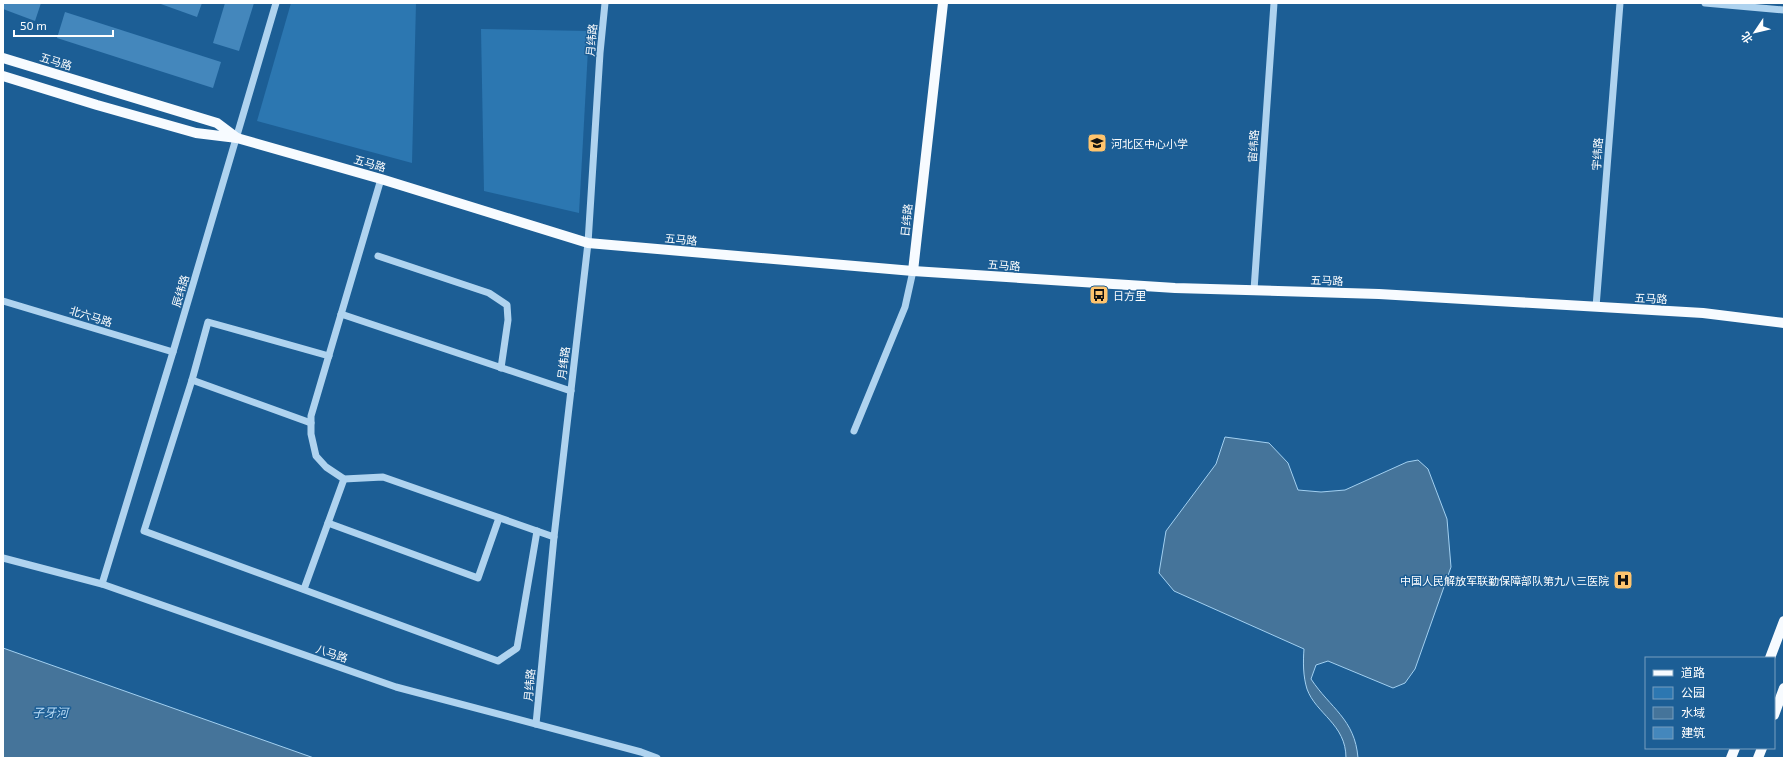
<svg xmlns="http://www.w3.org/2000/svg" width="1787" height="761" font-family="'Exo 2','Noto Sans SC',sans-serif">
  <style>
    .green { fill: #2c77b1 }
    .water { fill: #45749a; stroke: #a2d0f1 }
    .building { fill: #4487bc }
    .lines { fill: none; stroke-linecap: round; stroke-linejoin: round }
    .minor { stroke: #afd3ef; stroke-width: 7 }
    .major { stroke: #f7fbff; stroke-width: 10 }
    .labels { text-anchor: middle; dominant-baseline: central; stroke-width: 3; stroke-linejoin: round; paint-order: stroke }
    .street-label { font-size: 11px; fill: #fff; stroke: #1c5e95 }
    .poi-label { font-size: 11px; fill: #fff; stroke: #1c5e95; text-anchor: start }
    .water-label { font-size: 12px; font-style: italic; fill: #bbddf6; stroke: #1c5e95 }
  </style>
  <rect width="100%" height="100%" fill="#1c5e95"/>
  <g class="green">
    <polygon points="291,3 416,3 412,163 257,121"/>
    <polygon points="481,29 589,31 579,213 484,191"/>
  </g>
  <g class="water">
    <path d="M1225,437L1269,443L1288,463L1298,490L1321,492L1345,490L1407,462L1418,460L1428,469L1447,519L1451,567L1415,669L1405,683L1393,688L1328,661L1316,665L1311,679C1330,708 1355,719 1358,758H1346C1346,724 1316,714 1307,689C1303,676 1303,662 1304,649L1174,591L1159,573L1166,531L1216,464Z"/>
    <polygon points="3,648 314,758 3,758"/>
  </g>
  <g class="building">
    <polygon points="3,3 41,3 35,21 3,9"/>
    <polygon points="158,3 202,3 197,17"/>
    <polygon points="225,3 254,3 239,51 213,43"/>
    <polygon points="65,12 221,62 213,88 57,38"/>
  </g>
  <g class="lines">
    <g class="minor">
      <polyline points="1705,3 1784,10"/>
      <polyline points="381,179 311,416 311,434 316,456 326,467 344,479 383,477 554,537"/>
      <polyline points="378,256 489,293 507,305 508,320 501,368"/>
      <polyline points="1254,290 1274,3"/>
      <polyline points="3,301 173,352"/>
      <polyline points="1596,307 1620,3"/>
      <polyline points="341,314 571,391"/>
      <polyline points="192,380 208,322 329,356"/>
      <polyline points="311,423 192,380 144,531 498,661 517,648 537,531"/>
      <polyline points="854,431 905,307 913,271"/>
      <polyline points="328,523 478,578 499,518"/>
      <polyline points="3,558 102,584 396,687 641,752 657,758"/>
      <polyline points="102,584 173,352 276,3"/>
      <polyline points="304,589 344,479"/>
      <polyline points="536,724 554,537 588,243 600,53 605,3"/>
    </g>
    <g class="major">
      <polyline points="3,58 217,123 237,138"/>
      <polyline points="3,76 97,105 196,133 237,138 381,179 588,243 913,271 1175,288 1379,294 1703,313 1784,323"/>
      <polyline points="913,271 943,3"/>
      <polyline points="1770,658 1784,621"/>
      <polyline points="1774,715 1784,688"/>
      <polyline points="1731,758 1735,748"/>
      <polyline points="1758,758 1762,748"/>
    </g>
  </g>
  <defs>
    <g id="school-square" transform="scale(1)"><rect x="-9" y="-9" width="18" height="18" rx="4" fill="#ffc46d" stroke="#1c5e95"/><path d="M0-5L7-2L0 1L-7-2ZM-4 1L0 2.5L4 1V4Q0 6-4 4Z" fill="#111"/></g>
    <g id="bus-square" transform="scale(1)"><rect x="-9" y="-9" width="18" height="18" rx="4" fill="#ffc46d" stroke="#1c5e95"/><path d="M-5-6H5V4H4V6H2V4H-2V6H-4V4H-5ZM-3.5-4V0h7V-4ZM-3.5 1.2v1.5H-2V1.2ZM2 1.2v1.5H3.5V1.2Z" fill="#111"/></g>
    <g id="hospital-square" transform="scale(1)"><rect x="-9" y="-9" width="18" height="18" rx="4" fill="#ffc46d" stroke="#1c5e95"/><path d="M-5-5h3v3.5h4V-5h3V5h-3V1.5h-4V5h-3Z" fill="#111"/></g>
  </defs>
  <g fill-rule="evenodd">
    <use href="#school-square" x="1097" y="143"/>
    <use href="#bus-square" x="1099" y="295"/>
    <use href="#hospital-square" x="1623" y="580"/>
  </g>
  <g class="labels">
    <g class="street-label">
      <text transform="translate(591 40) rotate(-85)">月纬路</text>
      <text transform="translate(56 61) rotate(17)">五马路</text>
      <text transform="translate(1253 146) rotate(-86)">宙纬路</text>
      <text transform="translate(1597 154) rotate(-86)">宇纬路</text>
      <text transform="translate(370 163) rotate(16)">五马路</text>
      <text transform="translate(906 220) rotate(-84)">日纬路</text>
      <text transform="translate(681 239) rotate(5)">五马路</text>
      <text transform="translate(1004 265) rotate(4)">五马路</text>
      <text transform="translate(1327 280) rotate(2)">五马路</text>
      <text transform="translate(180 291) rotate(-73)">辰纬路</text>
      <text transform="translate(1651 298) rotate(3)">五马路</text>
      <text transform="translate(91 316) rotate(17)">北六马路</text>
      <text transform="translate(563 363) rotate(-83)">月纬路</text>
      <text transform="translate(332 653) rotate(19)">八马路</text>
      <text transform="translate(529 685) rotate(-85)">月纬路</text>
    </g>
    <g class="poi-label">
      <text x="1111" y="143">河北区中心小学</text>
      <text x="1113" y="295">日方里</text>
      <text x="1609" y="580" text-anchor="end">中国人民解放军联勤保障部队第九八三医院</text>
    </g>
    <g class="water-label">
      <text x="50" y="712">子牙河</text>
    </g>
  </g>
  <rect width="1787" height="761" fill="none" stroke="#ffffff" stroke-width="8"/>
  <rect x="1645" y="657" width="130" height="92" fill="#1c5e95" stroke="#779ebf"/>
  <rect x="1653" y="670" width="20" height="6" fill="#f7fbff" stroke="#779ebf"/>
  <text x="1681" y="677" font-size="12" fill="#ffffff">道路</text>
  <rect x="1653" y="687" width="20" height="12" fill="#2c77b1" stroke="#779ebf"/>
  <text x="1681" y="697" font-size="12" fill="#ffffff">公园</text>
  <rect x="1653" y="707" width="20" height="12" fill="#45749a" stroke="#779ebf"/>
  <text x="1681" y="717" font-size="12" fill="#ffffff">水域</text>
  <rect x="1653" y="727" width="20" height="12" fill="#4487bc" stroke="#779ebf"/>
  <text x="1681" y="737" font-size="12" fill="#ffffff">建筑</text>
  <g transform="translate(1755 32) rotate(235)" stroke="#1c5e95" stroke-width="3" paint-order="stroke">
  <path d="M0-3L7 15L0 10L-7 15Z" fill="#ffffff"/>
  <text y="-6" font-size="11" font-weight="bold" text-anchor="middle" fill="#ffffff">北</text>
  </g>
  <path d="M14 30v6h99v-6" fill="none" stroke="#ffffff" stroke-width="2"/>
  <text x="20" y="30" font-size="12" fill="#ffffff" stroke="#1c5e95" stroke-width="3" paint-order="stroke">50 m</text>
</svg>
